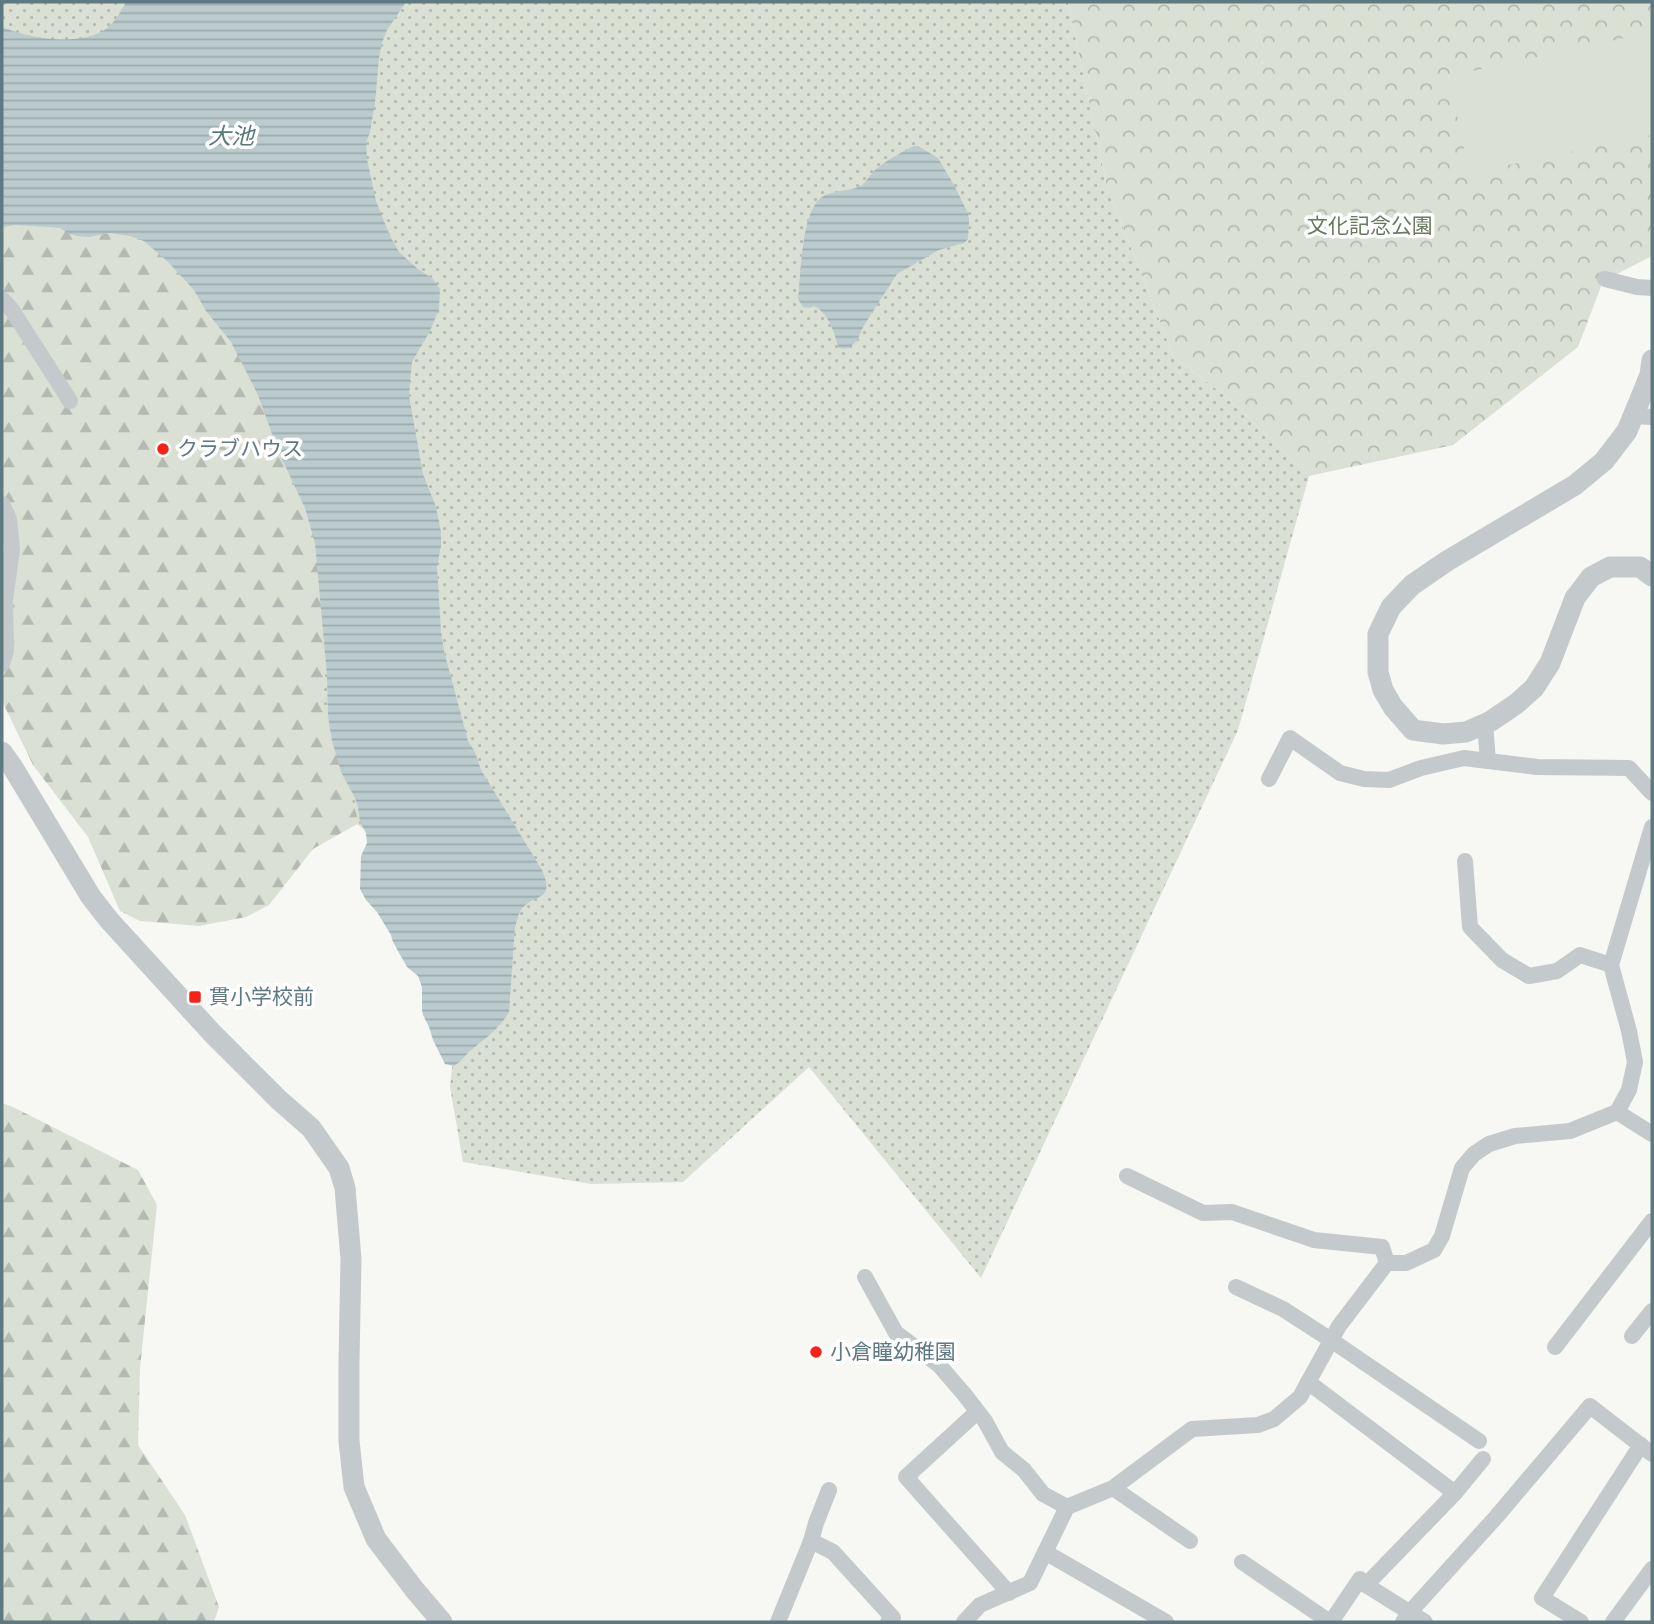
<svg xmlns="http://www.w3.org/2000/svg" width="1654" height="1624" font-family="'Sofia Sans Condensed','Noto Sans JP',sans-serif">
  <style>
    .grass { fill: url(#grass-dots) }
    .forest { fill: url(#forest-firs) }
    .park { fill: url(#park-crowns) }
    .pitch { fill: #dae0d4 }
    .water { fill: url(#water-rules) }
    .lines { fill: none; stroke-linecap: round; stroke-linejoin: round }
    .minor { stroke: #c4cacc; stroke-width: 16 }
    .tertiary { stroke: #c4cacc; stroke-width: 21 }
    .poi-dot { fill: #f52215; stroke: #fff; stroke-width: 2.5 }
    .labels { text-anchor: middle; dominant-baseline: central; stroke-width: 7; stroke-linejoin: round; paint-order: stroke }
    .park-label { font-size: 21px; fill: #68795f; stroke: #fff }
    .poi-label { font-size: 21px; fill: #5f7982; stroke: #fff; text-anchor: start }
    .water-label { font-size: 23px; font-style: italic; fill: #5a797d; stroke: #fff }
  </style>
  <defs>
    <pattern id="grass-dots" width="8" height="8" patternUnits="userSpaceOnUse" patternTransform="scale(1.75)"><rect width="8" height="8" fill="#dae0d4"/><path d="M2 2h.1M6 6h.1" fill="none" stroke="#b4bab1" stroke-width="1.8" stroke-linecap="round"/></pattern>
    <pattern id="forest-firs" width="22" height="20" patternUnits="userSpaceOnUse" patternTransform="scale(1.75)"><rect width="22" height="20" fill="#dae0d4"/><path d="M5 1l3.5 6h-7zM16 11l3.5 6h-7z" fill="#b4bab1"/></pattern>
    <pattern id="park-crowns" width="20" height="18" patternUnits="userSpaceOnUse" patternTransform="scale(1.75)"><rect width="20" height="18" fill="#dae0d4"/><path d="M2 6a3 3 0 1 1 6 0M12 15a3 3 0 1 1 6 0" fill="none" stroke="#b4bab1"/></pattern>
    <pattern id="water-rules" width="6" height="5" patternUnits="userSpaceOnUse" patternTransform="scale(1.75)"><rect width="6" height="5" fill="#bcccce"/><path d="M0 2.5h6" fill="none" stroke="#9caaad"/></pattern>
  </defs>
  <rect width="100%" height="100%" fill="#f7f7f4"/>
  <polygon class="grass" points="2,2 1068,2 1107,187 1174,357 1227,397 1309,476 1238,730 981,1278 809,1067 683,1182 591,1184 463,1162 450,1087 461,980 381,842 236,734 2,528"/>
  <g class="forest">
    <polygon points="130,203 239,318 325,544 328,639 323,704 359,823 313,849 269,905 246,917 199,926 140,921 120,911 88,837 33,765 2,701 2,209"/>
    <polygon points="2,1103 13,1107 138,1170 157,1205 140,1368 138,1445 185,1515 219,1607 214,1622 2,1622"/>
  </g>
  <polygon class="park" points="1068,2 1652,2 1652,256 1603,281 1578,347 1453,445 1309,476 1227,397 1174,357 1107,187"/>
  <polygon class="pitch" points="1652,32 1652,135 1469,173 1449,76"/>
  <g class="water">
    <path d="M126,2H406L387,30L382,43L379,58L375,103L370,132L366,143L367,159L376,201L390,236L399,252L418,269L433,279L440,289L439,309L430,331L412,362L409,396L423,474L436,507L441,532V546L437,567L441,631L444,651L468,741L475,752L481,770L542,870C556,903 534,892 521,910C518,914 517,922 515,927L509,1012C499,1029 486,1038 471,1050C465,1055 461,1062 454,1066L445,1064L433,1040L429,1027L423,1015L422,1010V987L418,976L407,967L393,942L391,935L377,912L366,900L360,889L361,856L367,843L366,833L360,822L358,807L355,798L341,772L332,741L328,716L327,675L315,543L305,508L279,453L258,395L231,342L206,311L194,290L167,261L144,241L130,236L110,233L89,237L77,236L69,234L60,228L47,227L16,225L2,227V27C28,38 74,46 101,32C113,26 120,13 126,2Z"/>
    <path d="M914,146H918L938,158L954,185L968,213L969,221L968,239L964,243L939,250L897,274L863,327L857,341L849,348L844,349L839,348C834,333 829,313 814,306L809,308L803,307L798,299C801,275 801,211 822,197C835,189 854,192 863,184C867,181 869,176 873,172C881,164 904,150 914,146Z"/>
  </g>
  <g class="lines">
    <g class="minor">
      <polyline points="1605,279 1637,287 1652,288"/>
      <polyline points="2,299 12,310 70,401"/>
      <polyline points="1634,416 1652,417"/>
      <polyline points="2,504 9,519 12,549 5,601 6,651 2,664"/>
      <polyline points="1485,724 1488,761"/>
      <polyline points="1269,779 1290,738 1340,773 1364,779 1389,780 1421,768 1464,758 1537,767 1629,768 1652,793"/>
      <polyline points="1465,861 1470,927 1502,960 1529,976 1557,971 1580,955 1611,965"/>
      <polyline points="1617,1112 1652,1134"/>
      <polyline points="1127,1176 1203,1213 1232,1212 1314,1240 1382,1247 1387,1263"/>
      <polyline points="865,1277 896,1333 939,1365 964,1394 985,1421 1002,1452 1024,1470 1043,1494 1067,1507"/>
      <polyline points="1236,1287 1283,1309 1331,1340 1479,1441"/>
      <polyline points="1632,1336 1652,1311"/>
      <polyline points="1555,1347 1652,1221"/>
      <polyline points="1308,1382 1455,1493 1366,1585 1360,1579 1331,1622"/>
      <polyline points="977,1412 906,1477 1009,1593"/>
      <polyline points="1113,1488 1190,1541"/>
      <polyline points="1455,1493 1483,1459"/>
      <polyline points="811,1541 816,1523 829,1490"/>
      <polyline points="1045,1552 1166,1622"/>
      <polyline points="1242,1562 1330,1622"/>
      <polyline points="1366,1585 1425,1622"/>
      <polyline points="778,1622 811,1541 833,1552 893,1618 888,1622"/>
      <polyline points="964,1622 980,1605 1030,1583 1067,1507 1113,1488 1192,1429 1258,1425 1274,1419 1300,1397 1339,1326 1387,1263 1406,1263 1434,1250 1442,1236 1462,1168 1474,1154 1489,1144 1515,1136 1570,1131 1617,1112 1629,1090 1635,1062 1629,1031 1611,965 1652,827"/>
      <polyline points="1403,1622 1410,1612 1497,1516 1590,1406 1652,1454"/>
      <polyline points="1581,1622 1542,1598 1641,1445"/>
      <polyline points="1613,1622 1652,1569"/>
    </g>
    <g class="tertiary">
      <polyline points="1652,360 1650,375 1627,431 1604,461 1575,485 1447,561 1412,585 1391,607 1378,634 1378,672 1383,690 1393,707 1413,730 1443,734 1466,732 1491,721 1516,704 1534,688 1550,663 1575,598 1591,577 1610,567 1640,567 1652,576"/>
      <polyline points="2,752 12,766 91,897 109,920 212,1033 279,1100 311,1128 339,1168 345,1188 351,1259 349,1361 349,1441 354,1487 376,1539 414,1589 442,1622"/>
    </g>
  </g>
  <g class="poi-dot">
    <circle cx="163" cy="449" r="7"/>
    <rect x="188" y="990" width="14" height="14" rx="3.5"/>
    <circle cx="816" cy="1352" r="7"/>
  </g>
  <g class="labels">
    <g class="park-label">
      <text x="1370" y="226">文化記念公園</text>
    </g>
    <g class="poi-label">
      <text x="177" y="449">クラブハウス</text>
      <text x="209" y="997">貫小学校前</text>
      <text x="830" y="1352">小倉瞳幼稚園</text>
    </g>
    <g class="water-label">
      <text x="231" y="137">大池</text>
    </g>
  </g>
  <rect width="1654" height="1624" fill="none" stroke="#5f7982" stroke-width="7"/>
</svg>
